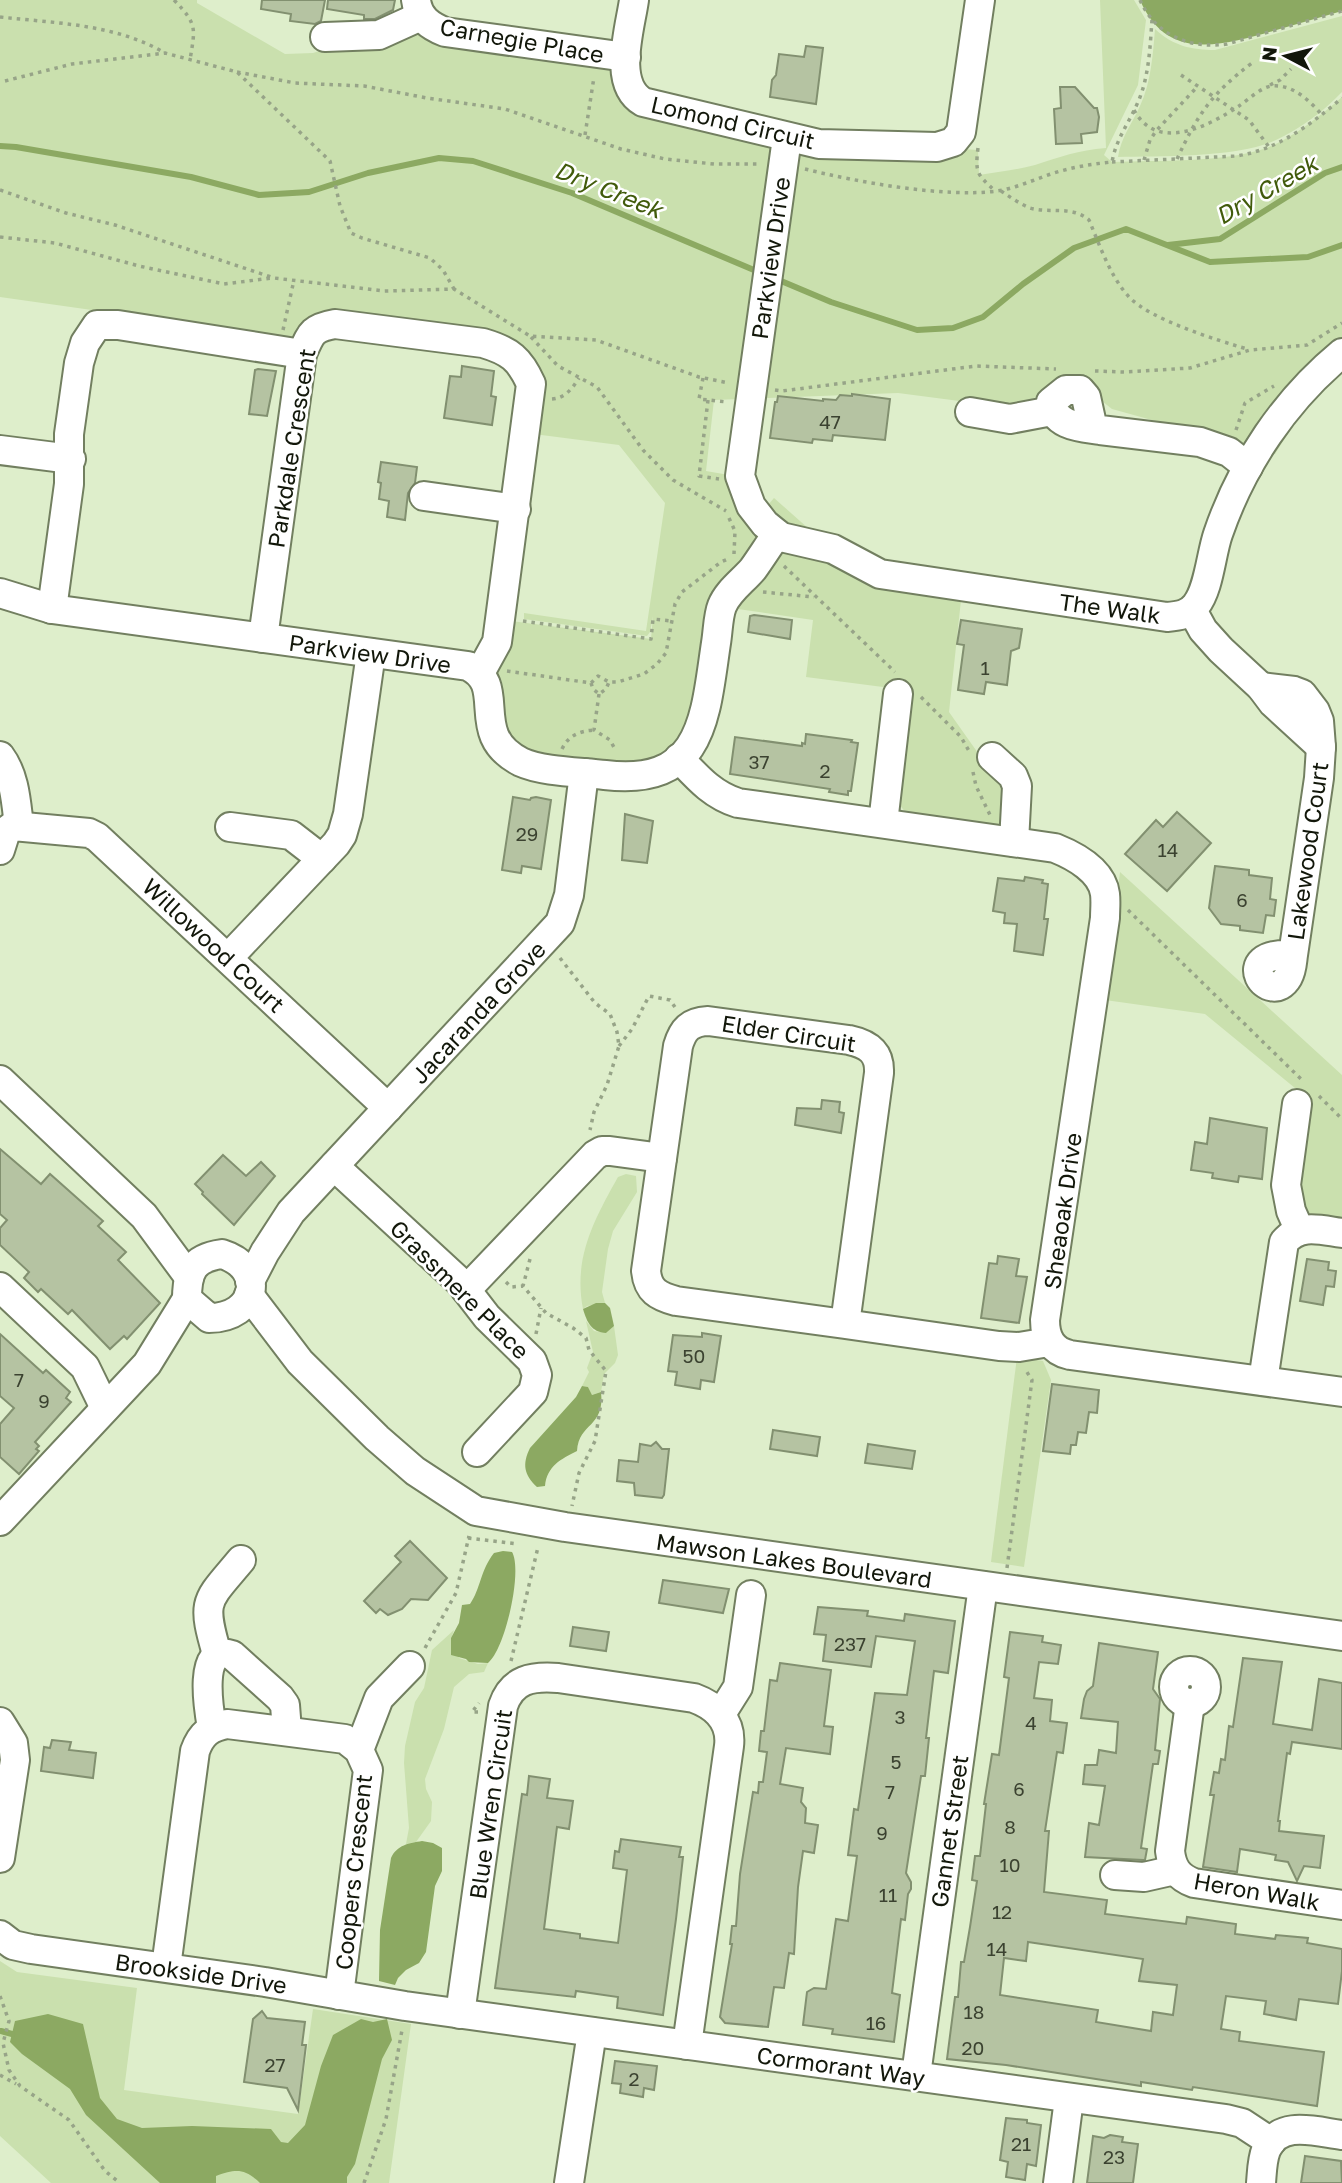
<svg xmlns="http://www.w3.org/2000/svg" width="1342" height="2183" font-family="'Golos Text',sans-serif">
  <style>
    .green { fill: #cae0ae }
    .water { fill: #8ca962 }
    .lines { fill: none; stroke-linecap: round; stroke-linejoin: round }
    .stream { stroke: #8ca962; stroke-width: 6 }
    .building { fill: #b5c3a2; stroke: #829070; stroke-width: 2; fill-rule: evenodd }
    .minor-casing { stroke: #727f60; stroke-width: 32 }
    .path { stroke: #97a488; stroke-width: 3.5; stroke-dasharray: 3.5 5; stroke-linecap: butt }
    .minor { stroke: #fff; stroke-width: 28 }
    .labels { text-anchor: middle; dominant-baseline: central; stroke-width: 5; stroke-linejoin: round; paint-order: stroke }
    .number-label { font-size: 19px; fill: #3b4230 }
    .street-label { font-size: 23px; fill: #12170a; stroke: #fff }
    .water-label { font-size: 24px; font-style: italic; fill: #415b0b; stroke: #fff }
  </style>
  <rect width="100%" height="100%" fill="#deeecb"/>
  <g class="green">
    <path d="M0,0H197V3L285,54L313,53L423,18L625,64L632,93L787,138L978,150L979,175C997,172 1017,170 1035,165C1060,157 1078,150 1106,148L1100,0H1134L1146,20L1138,85L1104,155L1112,162C1160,160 1222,163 1267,148C1292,138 1322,115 1342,97V354L1335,359L1275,454L1112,409L1074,379L1013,408L898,393L714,400L706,471L729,475L756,526L757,540L688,733L660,760L626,766L529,753L513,743L500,713L502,688L494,666L511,621L651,639L653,616L650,632L647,636L524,619V613L646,631L665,503L619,445L526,433L522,364L335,324L297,339L0,297Z"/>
    <path d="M1342,16V92C1324,111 1300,129 1276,140C1239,158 1160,156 1118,157C1121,137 1132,124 1140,106C1151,83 1153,54 1155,29C1173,46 1192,50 1215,50Z"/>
    <polygon points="774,498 809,529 783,526 768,505"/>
    <polygon points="779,553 796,554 831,563 873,588 961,600 949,712 1002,787 1002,827 907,814 893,797 906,690 806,677 813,620 731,608"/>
    <polygon points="1120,872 1342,1075 1342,1220 1306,1215 1300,1201 1312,1102 1205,1014 1105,1000"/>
    <path d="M626,1174L636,1176L637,1192L613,1231L608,1249L602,1292L605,1303L587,1306L583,1309C573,1258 594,1220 618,1177Z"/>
    <polygon points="586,1321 594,1331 606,1333 614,1326 618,1355 615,1363 604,1374 601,1392 592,1395 588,1387 582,1386 589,1372 587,1368 593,1352"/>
    <polygon points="1017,1357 1043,1361 1051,1380 1024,1567 991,1562"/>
    <polygon points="454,1630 451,1639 459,1658 478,1664 488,1663 484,1672 469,1674 454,1687 444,1729 425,1779 426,1789 432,1802 431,1821 416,1842 406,1844 409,1828 404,1763 405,1746 415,1702 424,1688 432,1650"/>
    <polygon points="0,1961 17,1972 137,1988 124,2090 298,2114 313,2009 411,2024 389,2183 51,2183 0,2136"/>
  </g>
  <g class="water">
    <path d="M1140,0H1342V11C1319,18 1296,24 1273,31C1223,45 1167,63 1140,0Z"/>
    <path d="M596,1303H605L610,1308L614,1326L606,1333C591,1332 587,1322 583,1309Z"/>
    <path d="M582,1386L588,1387L592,1395L601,1392C605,1428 579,1422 577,1451C561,1459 547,1466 545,1486L537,1487C524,1475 522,1464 530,1448L576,1397Z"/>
    <path d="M503,1551L512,1552C523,1570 505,1650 488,1663L469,1662L466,1659L451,1655V1638L459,1623L462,1605L470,1604C481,1588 480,1571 494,1553Z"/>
    <path d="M422,1841L433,1843L442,1848V1871L435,1886L426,1952L419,1963L406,1970L398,1978L395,1985L379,1981L380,1930L391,1858C397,1845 409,1843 422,1841Z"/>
    <path d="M48,2014L83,2024L100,2098L117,2119L142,2128L192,2126L271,2129L281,2142L288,2143L305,2125L321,2066L333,2035L361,2019L373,2022L387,2019L392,2040L382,2059L355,2164L347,2177V2183H260C244,2168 236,2169 216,2176V2183H160L86,2115L70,2089L22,2054L10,2042L15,2021Z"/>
  </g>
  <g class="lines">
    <g class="stream">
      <polyline points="0,146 16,147 191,177 259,195 309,192 368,173 439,158 473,161 572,193 761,273"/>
      <polyline points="1168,245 1220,239 1325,173 1342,167"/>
      <polyline points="774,278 831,302 917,330 953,328 983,317 1023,284 1074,248 1126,229 1210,262 1308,257 1342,245"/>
      <polyline points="1,2031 12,2034"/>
    </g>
  </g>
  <g class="building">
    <polygon points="262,0 325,0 321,21 315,24 290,21 291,14 261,9"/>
    <polygon points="328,0 395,0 393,10 375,19 364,19 364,15 327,9"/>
    <polygon points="806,46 823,48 816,104 770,97 772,80 776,75 779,54 804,57"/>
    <polygon points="1060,87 1075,87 1094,108 1097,108 1099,117 1097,132 1081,134 1082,143 1056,144 1054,109 1061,108"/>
    <polygon points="462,366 494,371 491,396 496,397 492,425 444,418 450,376 461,377"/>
    <polygon points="258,369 276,371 267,416 249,414 255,370"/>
    <polygon points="852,394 890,399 885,440 833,435 832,441 813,439 812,443 770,438 775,402 777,402 778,396 823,401 823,399 836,400 840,395 852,396"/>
    <polygon points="381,462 417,467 415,483 408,493 405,520 387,517 389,501 379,499 381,483 378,482"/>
    <polygon points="754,615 792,620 790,639 748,632 750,616"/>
    <polygon points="961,620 1022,629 1019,648 1011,651 1007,685 986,682 984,694 958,690 964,645 957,644"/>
    <polygon points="806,734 852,740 851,742 858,743 851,791 848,791 848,795 829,792 830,789 730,774 735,737 802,746 802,743 805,744"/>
    <polygon points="513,797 530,800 531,798 536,797 551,800 541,869 522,866 521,873 502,870"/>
    <polygon points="1177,812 1211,843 1167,891 1125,854 1156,820 1163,827"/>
    <polygon points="625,814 653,821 647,863 622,860"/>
    <polygon points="1215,866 1249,870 1249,875 1272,878 1270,899 1276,900 1274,916 1266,915 1263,933 1240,930 1240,926 1221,924 1209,908"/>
    <polygon points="1025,877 1043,880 1042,883 1048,884 1044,919 1048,919 1043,955 1014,951 1017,924 1004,923 1005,913 993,911 998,878 1024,881"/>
    <polygon points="822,1100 840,1102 839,1112 844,1113 841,1133 795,1125 797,1108 821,1109"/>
    <polygon points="1210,1118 1267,1128 1262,1179 1239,1176 1238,1182 1212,1178 1213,1173 1191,1170 1195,1142 1207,1144"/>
    <polygon points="0,1149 41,1184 50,1174 103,1221 98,1226 126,1252 118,1260 160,1303 127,1339 124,1336 110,1349 72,1310 68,1314 41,1289 38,1292 24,1278 29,1272 0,1245 0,1228 7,1220 0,1214"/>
    <polygon points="223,1155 246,1176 261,1162 275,1176 234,1225 202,1194 203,1192 195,1184"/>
    <polygon points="998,1256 1019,1259 1016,1276 1027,1277 1019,1323 981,1318 989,1263 997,1264"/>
    <polygon points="1307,1259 1329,1262 1328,1270 1336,1271 1334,1287 1326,1286 1323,1305 1300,1301"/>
    <polygon points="702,1333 721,1336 714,1382 701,1380 700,1389 675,1385 677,1372 668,1371 673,1335 702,1337"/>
    <polygon points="0,1334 43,1373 46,1370 70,1392 66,1398 71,1402 35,1442 39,1446 36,1449 39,1451 19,1474 0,1457 0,1424 14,1408 0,1396"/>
    <polygon points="1052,1384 1099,1390 1097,1413 1089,1412 1086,1433 1078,1432 1076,1445 1071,1445 1070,1454 1043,1451"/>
    <polygon points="773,1430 820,1437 817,1456 770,1449"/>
    <polygon points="656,1442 662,1449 669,1449 664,1495 662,1498 635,1495 634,1483 617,1481 619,1460 638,1462 640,1444 651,1446"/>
    <polygon points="868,1444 915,1451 912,1469 865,1463"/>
    <polygon points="410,1541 447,1578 428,1600 411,1599 402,1609 388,1615 380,1609 376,1613 364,1601 401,1562 395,1556"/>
    <polygon points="663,1580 729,1589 723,1613 659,1603"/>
    <polygon points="818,1607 868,1611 867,1616 904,1621 905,1614 955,1621 948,1673 934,1671 926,1738 929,1738 925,1776 921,1776 906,1873 911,1882 911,1889 908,1894 905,1920 901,1919 892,1993 900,1995 894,2042 832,2034 833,2029 803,2025 807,1992 814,1988 826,1989 836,1919 848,1921 857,1856 848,1855 854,1809 858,1810 875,1693 907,1695 915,1641 876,1636 871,1667 823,1661 826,1635 814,1634"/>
    <polygon points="573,1627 609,1632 606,1651 570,1646"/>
    <path d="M1010,1632L1043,1636L1042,1642L1061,1645L1058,1664L1039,1662L1034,1698L1052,1700L1050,1721L1067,1723L1063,1753L1057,1752L1045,1831H1049L1044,1892L1107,1900L1105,1914L1186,1924L1187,1917L1236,1924L1235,1934L1275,1939L1276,1935L1308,1938L1307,1943L1342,1949V1971L1338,2004L1299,1999L1296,2020L1264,2014L1266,2001L1226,1996L1221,2029L1240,2032L1239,2041L1324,2052L1317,2106L1193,2087L1192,2090L1141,2082V2086L1006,2065L947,2059L955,1997H958L961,1962H964L970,1927L977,1881L972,1880L975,1856H980L986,1804H984L992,1754L999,1755L1009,1678L1004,1677ZM1028,1942L1143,1959L1139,1981L1177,1985L1173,2015L1153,2012L1151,2031L1096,2022L1098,2010L1000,1995L1004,1958L1026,1961Z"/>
    <polygon points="1099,1643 1158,1652 1153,1689 1160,1699 1155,1750 1160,1751 1158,1764 1153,1764 1141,1848 1147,1849 1145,1860 1143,1860 1085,1857 1089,1823 1099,1825 1105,1786 1083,1784 1085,1765 1097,1765 1099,1750 1116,1753 1118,1722 1081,1718 1084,1699 1087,1691 1093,1686"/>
    <polygon points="1243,1658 1282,1662 1273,1724 1312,1730 1319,1679 1342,1683 1342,1749 1292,1742 1290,1754 1287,1753 1278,1821 1280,1821 1279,1831 1324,1836 1320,1868 1304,1866 1297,1881 1288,1862 1275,1860 1276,1855 1240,1849 1237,1872 1203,1867 1214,1795 1210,1795 1214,1772 1219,1773 1221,1759 1225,1760 1229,1726 1233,1727"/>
    <polygon points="780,1663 831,1670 824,1726 833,1727 830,1754 786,1748 780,1784 803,1788 801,1802 806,1808 805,1823 818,1825 814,1853 803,1851 798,1887 794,1954 789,1953 784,1988 774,1987 768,2027 725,2023 720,2017 732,1944 730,1944 732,1926 736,1926 740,1874 753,1792 758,1793 759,1782 763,1782 767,1752 759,1751 761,1731 764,1731 770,1680 777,1681"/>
    <polygon points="52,1740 71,1742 69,1750 96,1753 93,1778 41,1771 44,1747 50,1748"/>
    <polygon points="529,1776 550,1779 547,1798 573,1801 569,1829 557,1827 544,1929 580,1934 580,1938 618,1943 627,1870 613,1868 615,1851 619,1852 621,1839 681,1847 679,1857 683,1857 676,1919 663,2015 617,2008 618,1997 576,1991 575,1997 495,1988 522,1794 527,1795"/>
    <polygon points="262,2011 267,2018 305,2022 302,2045 306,2045 298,2110 287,2088 244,2082 253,2019"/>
    <polygon points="615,2061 657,2066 654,2090 644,2088 643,2097 620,2093 621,2084 612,2083"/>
    <polygon points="1006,2118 1027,2120 1027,2123 1041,2125 1036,2166 1027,2164 1025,2180 1006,2177 1008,2162 1000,2160"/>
    <polygon points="1110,2135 1123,2137 1122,2142 1138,2144 1133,2183 1087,2183 1093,2136 1104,2138"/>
    <polygon points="1305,2156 1341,2161 1342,2183 1301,2183"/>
  </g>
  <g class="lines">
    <g class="minor-casing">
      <g id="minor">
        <path d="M416,0C418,18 430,26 445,32L626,57"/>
        <path d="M634,0C630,29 612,84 643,102L819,144L937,147L953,142L961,132L980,0"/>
        <polyline points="325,37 379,35 421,16"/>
        <path d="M787,138L740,476L751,506L765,524L781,537L833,549L880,574L1167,617C1178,616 1189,615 1196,605C1209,589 1211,554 1218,534C1242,464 1285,400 1342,353"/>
        <polyline points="970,412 1010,419 1052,411"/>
        <path d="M1093,429L1086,397L1080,390H1066L1051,402C1054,426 1080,427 1100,430L1200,442L1229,452L1248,467"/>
        <polyline points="0,450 71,459"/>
        <polyline points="424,496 516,509"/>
        <path d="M0,593L52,609L468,666C510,686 466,734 521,762C543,772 581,772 605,775C704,787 705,716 716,643C718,631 718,616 722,606C728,591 743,581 753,569C761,558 769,545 777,534"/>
        <polyline points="52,609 69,484 69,434 79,363 85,343 97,325 118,325 302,354"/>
        <polyline points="1192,610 1203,630 1221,650 1261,687 1273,703 1321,747"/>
        <path d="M263,638L302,354C311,333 312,328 335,324L483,343C510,351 520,359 531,384L497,642L480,673"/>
        <path d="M1261,687L1294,691L1302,694L1315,711L1319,721L1321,747L1319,778L1293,955C1292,962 1292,970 1288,977C1270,1009 1228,951 1293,955"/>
        <path d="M0,756C15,776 16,802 19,826"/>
        <polyline points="992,757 1013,776 1017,786 1014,842"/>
        <path d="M679,758C697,777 712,795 738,803L1055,848C1075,856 1102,871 1105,894C1106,902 1105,910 1105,918L1045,1320C1045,1338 1052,1351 1070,1355L1342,1392"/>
        <polyline points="883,823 898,694"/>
        <polyline points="230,827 291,835 322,859"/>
        <polyline points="0,850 6,831 13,826 89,833 97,837 388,1108"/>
        <polyline points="228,958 336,844 342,835 348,814 371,653"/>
        <polyline points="0,1080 144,1216 189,1277"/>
        <polyline points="1297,1104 1286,1185 1291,1211 1299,1229"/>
        <polyline points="334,1166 460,1282 487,1317 532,1361 537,1375 533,1392 477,1452"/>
        <path d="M222,1254C267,1268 257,1318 209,1318L187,1299C187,1271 193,1258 222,1254Z"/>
        <polyline points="250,1281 265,1252 291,1212 560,923 569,895 584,773"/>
        <polyline points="0,1287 85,1367 105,1408"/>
        <polyline points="466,1290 595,1155 602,1151 610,1151 662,1158"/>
        <polyline points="249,1295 300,1362 377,1438 415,1471 476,1511 565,1527 1342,1636"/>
        <path d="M845,1324L676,1301C658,1296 648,1291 646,1271L678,1046C683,1029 690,1022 708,1021L849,1040C868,1044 880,1052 879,1073L845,1324L999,1346L1019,1347L1049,1342"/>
        <path d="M1263,1381L1284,1242C1300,1223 1320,1230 1342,1233"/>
        <polyline points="0,1521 147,1364 187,1299"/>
        <path d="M217,1654C201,1599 206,1602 241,1560"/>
        <circle cx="1190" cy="1687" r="16"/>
        <path d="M1190,1703L1170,1851C1172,1868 1178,1877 1194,1883L1342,1905"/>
        <polyline points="721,1714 738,1687 751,1595"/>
        <polyline points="0,1722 13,1743 15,1760 0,1858"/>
        <path d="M212,1728C209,1711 197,1642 232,1655L280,1698L285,1705L287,1731"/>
        <polyline points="359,1750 379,1698 410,1666"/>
        <polyline points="1115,1875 1144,1877 1175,1870"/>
        <polyline points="0,1935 13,1945 31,1949 265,1982 405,2006 1226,2119 1242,2123 1271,2142"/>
        <path d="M166,1967L195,1751C201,1734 210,1727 227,1724L345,1739L359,1750L368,1770L339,1995"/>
        <path d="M460,2014L503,1706C512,1679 532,1676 558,1678L694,1698C716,1706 732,1721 729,1746L687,2045"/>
        <polyline points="916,2075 983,1586"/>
        <polyline points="569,2183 592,2032"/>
        <polyline points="1058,2183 1069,2099"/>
        <path d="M1261,2183C1262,2172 1262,2160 1266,2150C1279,2119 1317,2132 1342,2135"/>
      </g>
    </g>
    <g class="path">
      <path d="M174,0C198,25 195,28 190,60"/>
      <path d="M1140,0C1156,36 1190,49 1227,44L1342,11"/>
      <path d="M0,17C54,23 115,24 163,52"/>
      <polyline points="237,72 295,83 364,86 427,98 505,109 621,149 665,159 714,164 759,164"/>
      <polyline points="1181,75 1249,120 1269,147"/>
      <polyline points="5,81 72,64 165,53 237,72 330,161 340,206 351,233 362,238 430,258 443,270 454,289"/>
      <polyline points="1270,85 1280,80 1291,69"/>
      <path d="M1134,110C1157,153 1209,126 1239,106C1248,100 1261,87 1272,86C1293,84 1310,101 1322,115"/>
      <polyline points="585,135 594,77"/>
      <path d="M978,148C975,173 977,174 995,191"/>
      <path d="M1177,159C1198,114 1211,94 1252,63"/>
      <polyline points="1144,160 1150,140 1156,131 1197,87"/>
      <path d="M1112,162L1237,156C1279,149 1310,125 1342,98"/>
      <path d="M805,169C857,182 945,198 997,191C1017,188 1035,179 1054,173C1073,167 1092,164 1112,162C1116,139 1129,123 1138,102C1149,77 1150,47 1152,20"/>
      <polyline points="0,190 66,213 115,225 274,278 384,291 454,289 530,336 596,340 699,377 729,383"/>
      <path d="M1001,191C1010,197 1020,204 1030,208C1050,214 1072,205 1089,220C1100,246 1110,276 1129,297C1151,320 1217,340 1247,349"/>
      <polyline points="0,237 55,243 139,266 224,284 272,278"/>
      <polyline points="283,330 294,280"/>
      <polyline points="531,337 558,366 597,387 643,450 673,480 726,511"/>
      <polyline points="1095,371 1124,372 1190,368 1250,350 1307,345 1342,323"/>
      <polyline points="703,378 699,399 727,402"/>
      <polyline points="775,390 782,391 976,366 1056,369"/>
      <path d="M552,399C565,398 572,389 579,378"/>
      <polyline points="708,400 699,476 719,479"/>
      <polyline points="1236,430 1245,403 1274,386"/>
      <polyline points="729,518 735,531 734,554"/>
      <polyline points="784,566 895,672"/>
      <polyline points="763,592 814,597"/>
      <polyline points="523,621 651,639 653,619 672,621"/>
      <polyline points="507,671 591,683 598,676 609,682 618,682 644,674 657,664 666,653 675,604 682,592 721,562 728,559"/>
      <polyline points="591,683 593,689 599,694 606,689 609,682"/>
      <polyline points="599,694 594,730 610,740 616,751"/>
      <polyline points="921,697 961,737 969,751"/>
      <path d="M562,749C568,736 579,731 594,730"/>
      <polyline points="973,772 976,786 991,817"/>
      <polyline points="1128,910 1303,1081"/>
      <polyline points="560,958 595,1003 610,1014 617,1032 619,1046 607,1085 594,1112 590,1130"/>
      <polyline points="619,1046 632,1029 649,996 670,1000 677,1010"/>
      <polyline points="1319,1096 1342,1119"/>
      <polyline points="530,1259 523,1286 546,1313 573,1328 586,1338 589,1350 606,1371 595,1441 579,1473 572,1506"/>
      <polyline points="506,1282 511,1287 523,1286"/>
      <polyline points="536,1334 541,1308"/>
      <polyline points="468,1538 518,1544"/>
      <polyline points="1007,1568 1032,1380 1025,1369"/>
      <polyline points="425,1648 456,1593 469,1536"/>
      <polyline points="511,1661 538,1547"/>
      <polyline points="478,1712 472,1712 479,1703"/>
      <polyline points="0,1996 9,2021 3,2043 9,2070 20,2086 69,2120 105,2171 120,2183"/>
      <polyline points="0,2075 16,2084"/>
      <polyline points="364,2183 386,2119 402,2030"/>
    </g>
    <use href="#minor" class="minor"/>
  </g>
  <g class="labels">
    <g class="number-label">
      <text x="830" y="421">47</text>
      <text x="985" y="667">1</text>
      <text x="759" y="761">37</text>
      <text x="825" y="770">2</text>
      <text x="527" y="833">29</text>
      <text x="1168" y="849">14</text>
      <text x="1242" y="899">6</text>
      <text x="694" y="1355">50</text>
      <text x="19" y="1379">7</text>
      <text x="44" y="1400">9</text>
      <text x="850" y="1643">237</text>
      <text x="900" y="1716">3</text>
      <text x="1031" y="1722">4</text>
      <text x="896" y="1761">5</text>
      <text x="1019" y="1788">6</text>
      <text x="890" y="1791">7</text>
      <text x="1010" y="1826">8</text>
      <text x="882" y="1832">9</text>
      <text x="1010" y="1864">10</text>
      <text x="888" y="1894">11</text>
      <text x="1002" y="1911">12</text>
      <text x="997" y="1948">14</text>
      <text x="974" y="2011">18</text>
      <text x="876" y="2022">16</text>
      <text x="973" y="2047">20</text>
      <text x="275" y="2064">27</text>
      <text x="634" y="2078">2</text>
      <text x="1021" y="2143">21</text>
      <text x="1114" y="2156">23</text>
    </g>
    <g class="street-label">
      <text transform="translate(522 40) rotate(10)">Carnegie Place</text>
      <text transform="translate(733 122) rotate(13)">Lomond Circuit</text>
      <text transform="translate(770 258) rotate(-82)">Parkview Drive</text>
      <text transform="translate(291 448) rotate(-81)">Parkdale Crescent</text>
      <text transform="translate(1110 608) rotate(8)">The Walk</text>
      <text transform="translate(370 653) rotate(8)">Parkview Drive</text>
      <text transform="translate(1307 851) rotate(-82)">Lakewood Court</text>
      <text transform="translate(214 945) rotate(43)">Willowood Court</text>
      <text transform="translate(478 1012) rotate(-47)">Jacaranda Grove</text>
      <text transform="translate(789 1033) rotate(9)">Elder Circuit</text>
      <text transform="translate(1062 1211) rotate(-82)">Sheaoak Drive</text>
      <text transform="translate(460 1289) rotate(45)">Grassmere Place</text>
      <text transform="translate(794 1560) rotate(8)">Mawson Lakes Boulevard</text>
      <text transform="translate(490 1804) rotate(-82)">Blue Wren Circuit</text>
      <text transform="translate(949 1831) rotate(-82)">Gannet Street</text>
      <text transform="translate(353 1872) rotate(-84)">Coopers Crescent</text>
      <text transform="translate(1257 1891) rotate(10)">Heron Walk</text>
      <text transform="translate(201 1973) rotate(8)">Brookside Drive</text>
      <text transform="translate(841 2066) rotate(8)">Cormorant Way</text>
    </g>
    <g class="water-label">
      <text transform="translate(609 189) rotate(22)">Dry Creek</text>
      <text transform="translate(1266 189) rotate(-30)">Dry Creek</text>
    </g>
  </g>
  <g transform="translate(1286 56) rotate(277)" stroke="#ffffff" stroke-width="5" paint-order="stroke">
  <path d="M0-5L12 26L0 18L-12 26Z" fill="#12170a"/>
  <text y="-10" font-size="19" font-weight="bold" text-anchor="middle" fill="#12170a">N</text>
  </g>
</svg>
